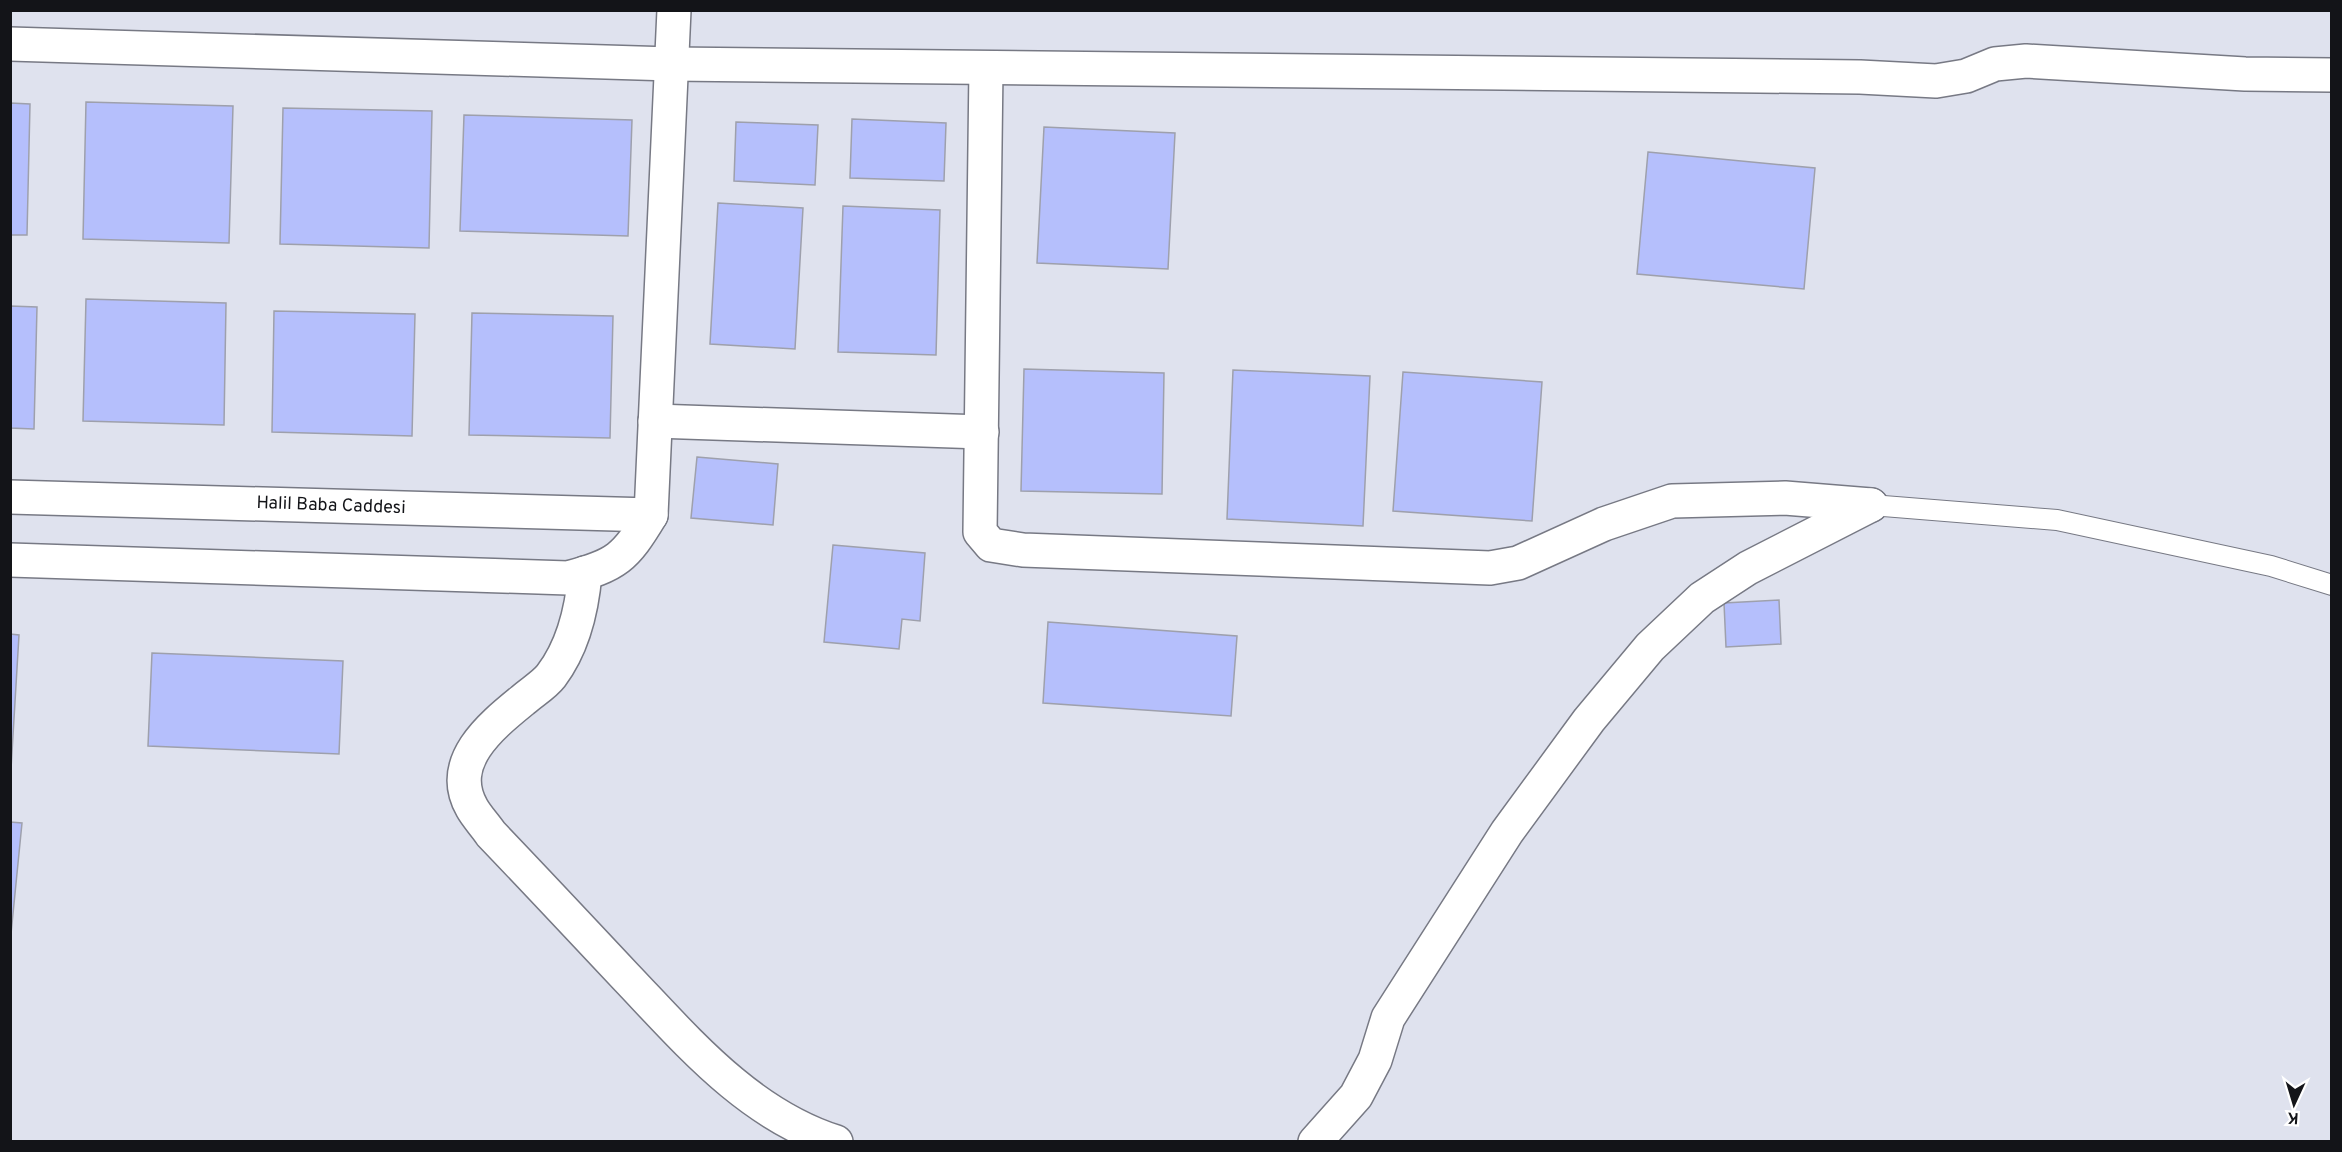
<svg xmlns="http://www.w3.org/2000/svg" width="2342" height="1152" font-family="Overpass,sans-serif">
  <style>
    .building { fill: #b5bffc; stroke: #9ea0ac; stroke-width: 1.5 }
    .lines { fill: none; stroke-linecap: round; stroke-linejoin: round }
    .service-casing { stroke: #777984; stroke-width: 22 }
    .minor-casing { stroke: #777984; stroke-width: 36 }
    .service { stroke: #fff; stroke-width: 20 }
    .minor { stroke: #fff; stroke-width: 33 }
    .labels { text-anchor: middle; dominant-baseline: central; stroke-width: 4.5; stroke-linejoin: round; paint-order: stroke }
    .street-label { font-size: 18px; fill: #131418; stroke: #fff }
  </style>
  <rect width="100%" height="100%" fill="#dfe2ee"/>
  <g class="building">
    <polygon points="86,102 233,106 229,243 83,239"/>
    <polygon points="10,103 30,104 27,235 10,235"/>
    <polygon points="283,108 432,111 429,248 280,244"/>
    <polygon points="464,115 632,120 628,236 460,231"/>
    <polygon points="852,119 946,123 944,181 850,178"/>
    <polygon points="736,122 818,125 815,185 734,181"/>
    <polygon points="1044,127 1175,133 1168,269 1037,263"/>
    <polygon points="1648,152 1815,168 1804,289 1637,274"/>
    <polygon points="718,203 803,208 795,349 710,344"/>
    <polygon points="843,206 940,210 936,355 838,352"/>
    <polygon points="86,299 226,303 224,425 83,421"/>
    <polygon points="10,306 37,307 34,429 10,428"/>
    <polygon points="274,311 415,314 412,436 272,432"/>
    <polygon points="472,313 613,316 610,438 469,435"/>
    <polygon points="1024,369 1164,373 1162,494 1021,491"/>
    <polygon points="1233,370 1370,376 1363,526 1227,519"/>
    <polygon points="1403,372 1542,382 1532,521 1393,511"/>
    <polygon points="697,457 778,464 773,525 691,518"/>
    <polygon points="833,545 925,553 920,621 902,619 899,649 824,642"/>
    <polygon points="1779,600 1781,644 1726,647 1724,603"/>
    <polygon points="1048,622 1237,636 1231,716 1043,703"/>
    <polygon points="10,634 19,635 11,769 10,769"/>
    <polygon points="152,653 343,661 339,754 148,746"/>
    <polygon points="10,822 22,823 10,944"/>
  </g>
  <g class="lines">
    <g class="service-casing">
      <polyline id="service" points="1871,505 2057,520 2271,566 2332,585"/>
    </g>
    <g class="minor-casing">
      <g id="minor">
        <polyline points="10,44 671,64 1860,77 1936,81 1966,76 1995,64 2026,61 2245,74 2332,75"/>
        <polyline points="986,68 980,532 991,545 1023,550 1490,568 1518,563 1604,524 1672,501 1785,498 1871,505"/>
        <polyline points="655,421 982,432"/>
        <polyline points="10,497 651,515"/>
        <path d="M10,560L568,578C617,565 625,558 651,515L674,10"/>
        <path d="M585,573C582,610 573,647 551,676C544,685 532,692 523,700C491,726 446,762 472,808C477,817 485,825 491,834C536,881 581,929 626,977C688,1042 748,1114 836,1142"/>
        <polyline points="1315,1142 1356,1096 1375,1060 1388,1018 1507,832 1589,720 1650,647 1702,598 1748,568 1871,505"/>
      </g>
    </g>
    <use href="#service" class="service"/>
    <use href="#minor" class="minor"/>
  </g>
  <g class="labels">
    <g class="street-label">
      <text transform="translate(331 506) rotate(2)">Halil Baba Caddesi</text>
    </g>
  </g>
  <rect width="2342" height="1152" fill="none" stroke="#131418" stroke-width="24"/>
  <g transform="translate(2294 1104) rotate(184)" stroke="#ffffff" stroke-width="4.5" paint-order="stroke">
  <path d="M0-4.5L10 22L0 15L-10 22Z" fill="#131418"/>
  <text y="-9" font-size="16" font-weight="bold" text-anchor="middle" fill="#131418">K</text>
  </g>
</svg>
